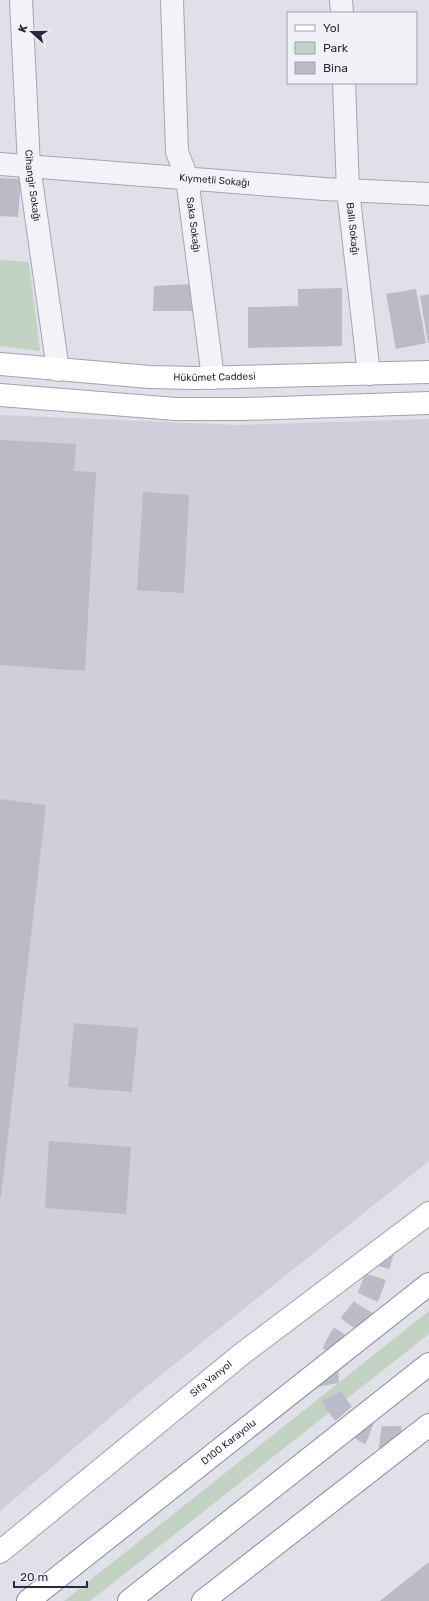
<svg xmlns="http://www.w3.org/2000/svg" width="429" height="1601" font-family="Rubik,sans-serif">
  <style>
    .built { fill: #cecfda }
    .green { fill: #c2d2c3 }
    .building { fill: #bbbbc8 }
    .lines { fill: none; stroke-linecap: round; stroke-linejoin: round }
    .primary-tunnel { stroke: #bbbcc7; stroke-width: 22; stroke-dasharray: 22 11; stroke-linecap: butt }
    .minor-casing { stroke: #a5a6b3; stroke-width: 24 }
    .primary-casing { stroke: #a0a1b4; stroke-width: 24 }
    .trunk-casing { stroke: #88899f; stroke-width: 24 }
    .minor { stroke: #f3f3f7; stroke-width: 22 }
    .primary { stroke: #fff; stroke-width: 22 }
    .trunk { stroke: #fff; stroke-width: 22 }
    .labels { text-anchor: middle; dominant-baseline: central; stroke-width: 3; stroke-linejoin: round; paint-order: stroke }
    .street-label { font-size: 10px; fill: #292a3f; stroke: #f0f0f6 }
  </style>
  <rect width="100%" height="100%" fill="#e0e0e9"/>
  <polygon class="built" points="0,415 237,425 429,419 429,1161 146,1387 0,1511"/>
  <g class="green">
    <polygon points="0,260 29,262 40,351 0,346"/>
    <polygon points="429,1311 429,1334 90,1601 64,1601"/>
  </g>
  <g class="building">
    <polygon points="0,178 21,179 18,217 0,216"/>
    <polygon points="191,284 196,311 153,311 154,286"/>
    <polygon points="342,288 342,346 248,348 248,307 298,306 298,289"/>
    <polygon points="416,289 426,343 396,349 386,294"/>
    <polygon points="429,294 429,343 428,343 420,296"/>
    <polygon points="0,440 76,444 74,471 96,472 85,671 0,665"/>
    <polygon points="143,492 189,495 184,593 137,590"/>
    <polygon points="0,799 46,805 1,1197 0,1197"/>
    <polygon points="74,1023 138,1028 132,1092 68,1087"/>
    <polygon points="49,1141 131,1147 126,1214 45,1208"/>
    <polygon points="429,1562 429,1601 380,1601"/>
  </g>
  <g class="lines">
    <path class="primary-tunnel" d="M385,1245C379,1264 374,1285 365,1303C362,1311 354,1318 349,1325C327,1356 316,1383 345,1415C368,1441 384,1439 416,1435"/>
    <g class="minor-casing">
      <g id="minor">
        <path id="s1" d="M21,0L29,166L58,370"/>
        <path id="s2" d="M172,0L177,152L187,178L213,378"/>
        <polyline points="341,0 342,13"/>
        <path id="s3" d="M344,83L348,190L369,374"/>
        <path id="s4" d="M0,164L324,189L429,194"/>
      </g>
    </g>
    <g class="primary-casing">
      <g id="primary">
        <path id="s5" d="M0,364L149,377L196,378L429,372"/>
        <polyline points="0,395 176,409 244,409 429,403"/>
        <path id="s6" d="M0,1552L243,1353L429,1213"/>
      </g>
    </g>
    <g class="trunk-casing">
      <g id="trunk">
        <path id="s7" d="M28,1601L429,1284"/>
        <polyline points="129,1601 429,1364"/>
        <polyline points="203,1601 429,1425"/>
      </g>
    </g>
    <use href="#minor" class="minor"/>
    <use href="#primary" class="primary"/>
    <use href="#trunk" class="trunk"/>
  </g>
  <g class="labels">
    <g class="street-label">
      <text stroke="none"><textPath href="#s4" startOffset="215">Kıymetli Sokağı</textPath></text>
      <text stroke="none"><textPath href="#s1" startOffset="186">Cihangir Sokağı</textPath></text>
      <text stroke="none"><textPath href="#s2" startOffset="227">Saka Sokağı</textPath></text>
      <text stroke="none"><textPath href="#s3" startOffset="146">Ballı Sokağı</textPath></text>
      <text stroke="none"><textPath href="#s5" startOffset="215">Hükümet Caddesi</textPath></text>
      <text stroke="none"><textPath href="#s6" startOffset="273">Sifa Yanyol</textPath></text>
      <text stroke="none"><textPath href="#s7" startOffset="256">D100 Karayolu</textPath></text>
    </g>
  </g>
  <rect x="287" y="12" width="130" height="72" fill="#f0f0f6" stroke="#a0a1ad"/>
  <rect x="295" y="25" width="20" height="6" fill="#ffffff" stroke="#a0a1ad"/>
  <text x="323" y="32" font-size="12" fill="#292a3f">Yol</text>
  <rect x="295" y="42" width="20" height="12" fill="#c2d2c3" stroke="#a0a1ad"/>
  <text x="323" y="52" font-size="12" fill="#292a3f">Park</text>
  <rect x="295" y="62" width="20" height="12" fill="#bbbbc8" stroke="#a0a1ad"/>
  <text x="323" y="72" font-size="12" fill="#292a3f">Bina</text>
  <g transform="translate(32 32) rotate(291)" stroke="#f0f0f6" stroke-width="3" paint-order="stroke">
  <path d="M0-3L7 15L0 10L-7 15Z" fill="#292a3f"/>
  <text y="-6" font-size="11" font-weight="bold" text-anchor="middle" fill="#292a3f">K</text>
  </g>
  <path d="M14 1581v6h73v-6" fill="none" stroke="#292a3f" stroke-width="2"/>
  <text x="20" y="1581" font-size="12" fill="#292a3f" stroke="#f0f0f6" stroke-width="3" paint-order="stroke">20 m</text>
</svg>
